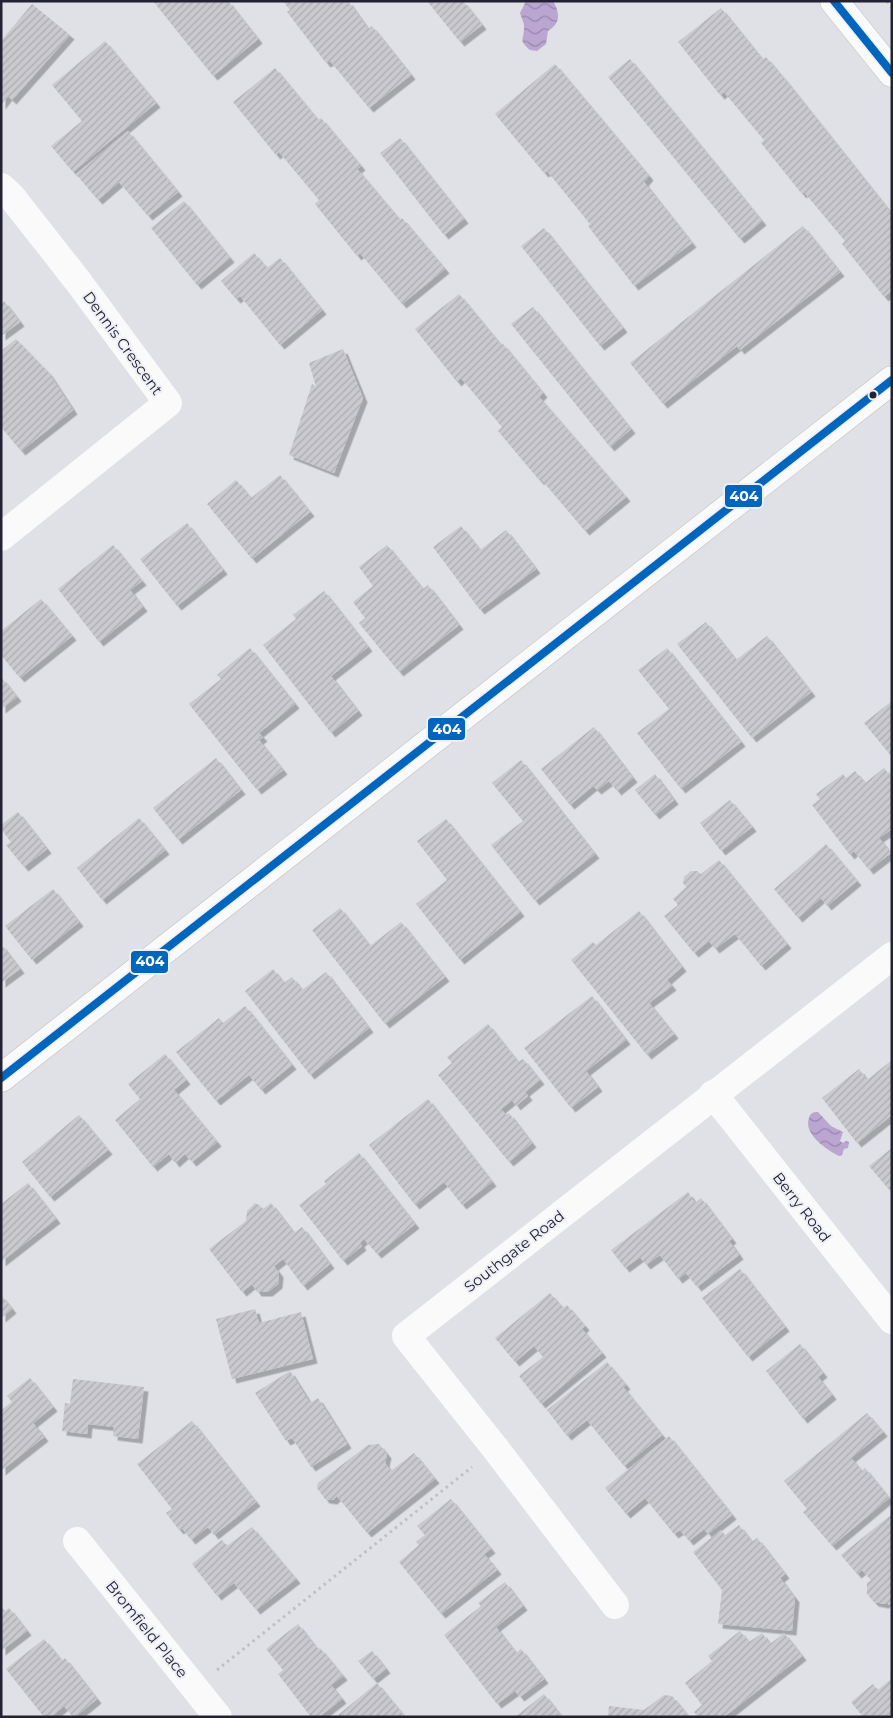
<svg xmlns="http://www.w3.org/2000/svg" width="893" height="1718" font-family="Montserrat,sans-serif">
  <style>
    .water { fill: url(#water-waves) }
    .building { fill: url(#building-hatch); filter: url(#shadow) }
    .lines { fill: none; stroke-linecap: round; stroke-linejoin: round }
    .secondary-casing { stroke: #bebec5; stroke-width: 29 }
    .path { stroke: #bfbfc5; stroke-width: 3; stroke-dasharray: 2.5 4; stroke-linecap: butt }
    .minor { stroke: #fafafb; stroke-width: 28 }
    .secondary { stroke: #fafafb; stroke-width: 28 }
    .bus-1-casing { stroke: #eeeff5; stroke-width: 11 }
    .bus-1 { stroke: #0065bd; stroke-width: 8 }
    .bus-dot { fill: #232235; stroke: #eeeff5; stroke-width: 2 }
    .labels { text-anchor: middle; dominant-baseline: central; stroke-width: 4; stroke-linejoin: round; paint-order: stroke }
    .street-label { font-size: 15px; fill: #232235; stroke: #eeeff5 }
    .line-badge { stroke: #eeeff5; stroke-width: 2 }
    .badge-label { font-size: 14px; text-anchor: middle; font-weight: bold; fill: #fff }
  </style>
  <defs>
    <pattern id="water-waves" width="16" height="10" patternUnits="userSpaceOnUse" patternTransform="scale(1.25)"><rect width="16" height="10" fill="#baa6d0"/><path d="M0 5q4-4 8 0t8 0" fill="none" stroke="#9787aa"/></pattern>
    <pattern id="building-hatch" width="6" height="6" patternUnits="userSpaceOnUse" patternTransform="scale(1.25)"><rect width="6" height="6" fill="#c9c9ce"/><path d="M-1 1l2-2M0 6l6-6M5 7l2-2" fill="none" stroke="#acacb2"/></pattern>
    <filter id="shadow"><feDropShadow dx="4.5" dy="4.5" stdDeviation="0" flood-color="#0004"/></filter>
  </defs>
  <rect width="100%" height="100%" fill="#e0e1e6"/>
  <g class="water">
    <path d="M526,1H553C560,13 561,23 548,31L546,44L537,51L530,50C519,40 523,42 524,29C525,24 521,17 520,13Z"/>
    <path d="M818,1112L831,1126L843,1132L840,1141L843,1143L846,1141L849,1142L848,1148L844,1149L842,1155L839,1156C827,1150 803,1134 809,1118C810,1113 813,1112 818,1112Z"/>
  </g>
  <g class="building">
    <polygon points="153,1 228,1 258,39 213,76"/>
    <polygon points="283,1 348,1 368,29 372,26 411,75 369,108 330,61 326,63 287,12 290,10"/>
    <polygon points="427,1 463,1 482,25 460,42"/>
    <polygon points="32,4 70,35 12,100 8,96 1,105 1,41"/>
    <polygon points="721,8 763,60 766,57 787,82 892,214 892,290 884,297 842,244 845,241 804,192 802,194 761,143 764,140 724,92 720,95 678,42"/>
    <polygon points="105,41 156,103 73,172 51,146 82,121 52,85"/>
    <polygon points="630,59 762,221 740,239 608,77"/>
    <polygon points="555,64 649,176 644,182 692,243 634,286 588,226 590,224 547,171 544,173 495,114"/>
    <polygon points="275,68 318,120 321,118 361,166 357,169 400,220 402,218 445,269 402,304 360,253 357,256 315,204 319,200 279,152 276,155 233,102"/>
    <polygon points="128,131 178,192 148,216 119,182 98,200 76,174"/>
    <polygon points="400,138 464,219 444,235 380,153"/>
    <polygon points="184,201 230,258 197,285 151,228"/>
    <polygon points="803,226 840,272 740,350 737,346 663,404 630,363"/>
    <polygon points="544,228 623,328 600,346 521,246"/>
    <polygon points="254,253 267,268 280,258 322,310 280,345 240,296 236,299 221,281"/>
    <polygon points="459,294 501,345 503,344 543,393 539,397 626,497 585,531 541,479 540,481 498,431 502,427 461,378 457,382 415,329"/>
    <polygon points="4,301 20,322 1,336 1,304"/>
    <polygon points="533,307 631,429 610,447 511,324"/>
    <polygon points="16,339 48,372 73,410 21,451 1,427 1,351"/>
    <polygon points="343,349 363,398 334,473 289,455 312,384 316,387 309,363"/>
    <polygon points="280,475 310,512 252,559 207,504 236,480 251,498"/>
    <polygon points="187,523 223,570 177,606 140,559"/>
    <polygon points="461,526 480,550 506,530 536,569 480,610 433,547"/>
    <polygon points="113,545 142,581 130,590 143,607 99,642 58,589"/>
    <polygon points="387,545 423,589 428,585 459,625 399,672 359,623 365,618 353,602 373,586 359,567"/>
    <polygon points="324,591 368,647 331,676 358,711 331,733 263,645 296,619 293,615"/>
    <polygon points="41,599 72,636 20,678 1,655 1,631"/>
    <polygon points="706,622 736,660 767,636 811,692 752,738 677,644"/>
    <polygon points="250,648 295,704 259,733 263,737 259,740 283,770 257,790 189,704 221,679 217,675"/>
    <polygon points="667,648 741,742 681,789 637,733 669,709 638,670"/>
    <polygon points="1,677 17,697 1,709"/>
    <polygon points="892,701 892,757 864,723"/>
    <polygon points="594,727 633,778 617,791 609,781 597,790 593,786 570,805 541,769"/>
    <polygon points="216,758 241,790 178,840 153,808"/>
    <polygon points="521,760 595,854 535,901 491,845 523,821 492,783"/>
    <polygon points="884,768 892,778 892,829 879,838 891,853 869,870 854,851 850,855 812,805 820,799 816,794 843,774 846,778 855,771 865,783"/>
    <polygon points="655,774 674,800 655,815 635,790"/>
    <polygon points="730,800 752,827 721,851 700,823"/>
    <polygon points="18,812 47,849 24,867 6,845 11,842 1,829 1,825"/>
    <polygon points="139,818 165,850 102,900 77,868"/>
    <polygon points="446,819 520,912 460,960 416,904 447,880 417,841"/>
    <polygon points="826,844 857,881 827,906 821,898 798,918 774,889"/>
    <polygon points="719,860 787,944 761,966 735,934 715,949 709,941 694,953 664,916 678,905 673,899 686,887 683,883 684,877 691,871 697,871 701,874"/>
    <polygon points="53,889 79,922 32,960 5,926"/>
    <polygon points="340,908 370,946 401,922 445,977 385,1024 312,930"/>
    <polygon points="639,911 682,967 667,980 672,986 649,1003 674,1034 647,1055 571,960 593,942 596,945"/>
    <polygon points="1,944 20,969 1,983"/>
    <polygon points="273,969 284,983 292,977 302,990 326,972 369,1028 310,1075 245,991"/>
    <polygon points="592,996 626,1040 586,1071 598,1087 571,1108 524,1048"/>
    <polygon points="245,1006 292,1065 261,1090 249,1075 216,1101 176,1052 219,1018 223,1023"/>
    <polygon points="488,1024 518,1062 523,1059 540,1080 525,1092 528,1096 516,1106 512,1100 501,1109 506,1115 509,1113 532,1143 509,1162 438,1075 452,1063 447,1057"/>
    <polygon points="165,1054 186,1080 174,1090 217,1142 192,1162 185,1154 175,1163 169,1154 153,1167 115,1120 140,1099 128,1084"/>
    <polygon points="892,1060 892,1115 857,1143 822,1098 859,1069 867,1080"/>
    <polygon points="428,1099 492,1182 462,1205 444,1182 415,1205 369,1145"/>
    <polygon points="79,1115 108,1150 50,1197 22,1162"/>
    <polygon points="892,1148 892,1193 869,1166"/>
    <polygon points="359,1153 415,1224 377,1254 364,1239 360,1243 362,1246 343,1261 299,1205 326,1184 324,1181"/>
    <polygon points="28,1183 56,1219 1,1262 1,1204"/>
    <polygon points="688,1192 695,1203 701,1198 732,1239 729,1241 739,1255 697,1287 686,1273 678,1279 660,1255 646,1265 640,1257 625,1268 611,1250"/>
    <polygon points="255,1203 259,1205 263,1209 271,1203 294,1233 302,1227 330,1264 303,1286 283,1259 274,1266 279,1273 278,1284 268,1292 257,1292 252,1284 242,1292 209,1249 246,1221 247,1211"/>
    <polygon points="740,1269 785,1327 748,1357 702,1298"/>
    <polygon points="550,1293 563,1308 567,1305 585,1326 582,1329 602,1353 541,1404 519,1376 543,1357 534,1346 515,1362 495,1338"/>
    <polygon points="1,1295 12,1309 1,1318"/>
    <polygon points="255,1309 259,1323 301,1312 313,1359 232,1379 216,1319"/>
    <polygon points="800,1344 823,1373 818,1377 832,1395 803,1419 766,1371"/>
    <polygon points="607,1362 626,1385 623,1387 662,1435 624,1466 587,1420 567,1436 547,1410"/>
    <polygon points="290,1371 310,1403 318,1398 347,1444 311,1467 292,1438 286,1441 255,1393"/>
    <polygon points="30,1378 53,1407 33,1423 44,1437 1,1471 1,1410 12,1402 7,1396"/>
    <polygon points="73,1379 144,1387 138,1439 113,1436 114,1427 88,1424 87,1434 62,1431 65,1403 70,1404"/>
    <polygon points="867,1413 883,1432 851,1458 862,1471 865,1468 889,1498 832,1546 803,1512 807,1509 784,1481"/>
    <polygon points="192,1421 256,1502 214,1535 208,1527 191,1540 182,1528 179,1530 166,1513 172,1509 137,1464"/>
    <polygon points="669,1436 732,1515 708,1534 704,1529 689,1541 680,1530 674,1534 645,1498 626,1514 605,1488"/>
    <polygon points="379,1444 387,1454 385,1463 391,1471 414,1453 435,1479 367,1533 337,1496 333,1500 325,1499 317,1488 318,1483 368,1445"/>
    <polygon points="451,1499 491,1549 484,1554 497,1570 441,1614 399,1562 419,1545 416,1542 425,1535 417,1526"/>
    <polygon points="892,1514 892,1604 889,1605 887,1602 884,1604 874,1602 867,1594 867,1583 871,1580 862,1570 857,1574 841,1555"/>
    <polygon points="739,1525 752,1542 757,1538 785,1574 780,1578 795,1598 792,1631 718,1624 722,1590 693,1552 721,1530 725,1535"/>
    <polygon points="252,1527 296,1579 256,1610 234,1583 217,1596 192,1564 222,1540 227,1546"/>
    <polygon points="505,1582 523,1606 496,1627 516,1653 521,1649 544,1679 520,1697 515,1691 497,1704 444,1635 481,1606 478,1603"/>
    <polygon points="1,1606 5,1611 9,1608 27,1631 1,1651"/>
    <polygon points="298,1624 318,1650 320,1648 343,1676 331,1685 342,1699 319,1717 311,1717 278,1674 283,1670 266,1649"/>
    <polygon points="740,1631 749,1642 762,1633 770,1644 784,1633 802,1656 724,1717 698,1717 694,1712 702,1705 685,1683 712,1661 708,1656"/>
    <polygon points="44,1639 62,1661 65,1658 97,1699 75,1717 73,1717 64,1706 51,1717 44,1717 6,1669"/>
    <polygon points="372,1651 386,1669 373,1679 358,1661"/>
    <polygon points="892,1678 892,1717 863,1717 851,1702 873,1684 878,1690"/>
    <polygon points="377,1683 405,1717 340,1717 338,1715"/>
    <polygon points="544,1694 562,1717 515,1717"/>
    <polygon points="664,1695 672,1696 689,1717 608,1717 609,1706 644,1710"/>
  </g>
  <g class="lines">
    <g class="secondary-casing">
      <g id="secondary">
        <polyline points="834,1 892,73"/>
        <polyline points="1,1078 892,380"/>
      </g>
    </g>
    <g class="path">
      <polyline points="887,1 892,7"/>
      <polyline points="217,1670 472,1467"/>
    </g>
    <g class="minor">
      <polyline points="1,187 11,196 77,280 168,403 1,537"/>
      <polyline points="713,1094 892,1320"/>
      <polyline points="77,1541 218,1717"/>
      <polyline points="615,1605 495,1448 406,1336 892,956"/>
    </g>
    <use href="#secondary" class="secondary"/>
    <g class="bus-1-casing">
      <g id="bus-1">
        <polyline points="834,1 892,73"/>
        <polyline points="1,1078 892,380"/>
      </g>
    </g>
    <use href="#bus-1" class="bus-1"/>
  </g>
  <circle class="bus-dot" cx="873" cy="395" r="4.5"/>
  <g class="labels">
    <g class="street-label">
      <text transform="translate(123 343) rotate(54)">Dennis Crescent</text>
      <text transform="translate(802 1207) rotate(52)">Berry Road</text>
      <text transform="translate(514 1251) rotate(-38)">Southgate Road</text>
      <text transform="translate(147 1629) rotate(51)">Bromfield Place</text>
    </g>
  </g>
  <g class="line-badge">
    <rect x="724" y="484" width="39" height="24" rx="5" fill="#0065bd"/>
    <rect x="427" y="717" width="39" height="24" rx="5" fill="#0065bd"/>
    <rect x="130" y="950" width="39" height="24" rx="5" fill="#0065bd"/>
  </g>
  <g class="badge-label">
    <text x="744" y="501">404</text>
    <text x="447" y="734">404</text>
    <text x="150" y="966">404</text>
  </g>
  <rect width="893" height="1718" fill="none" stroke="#232235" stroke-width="5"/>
</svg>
